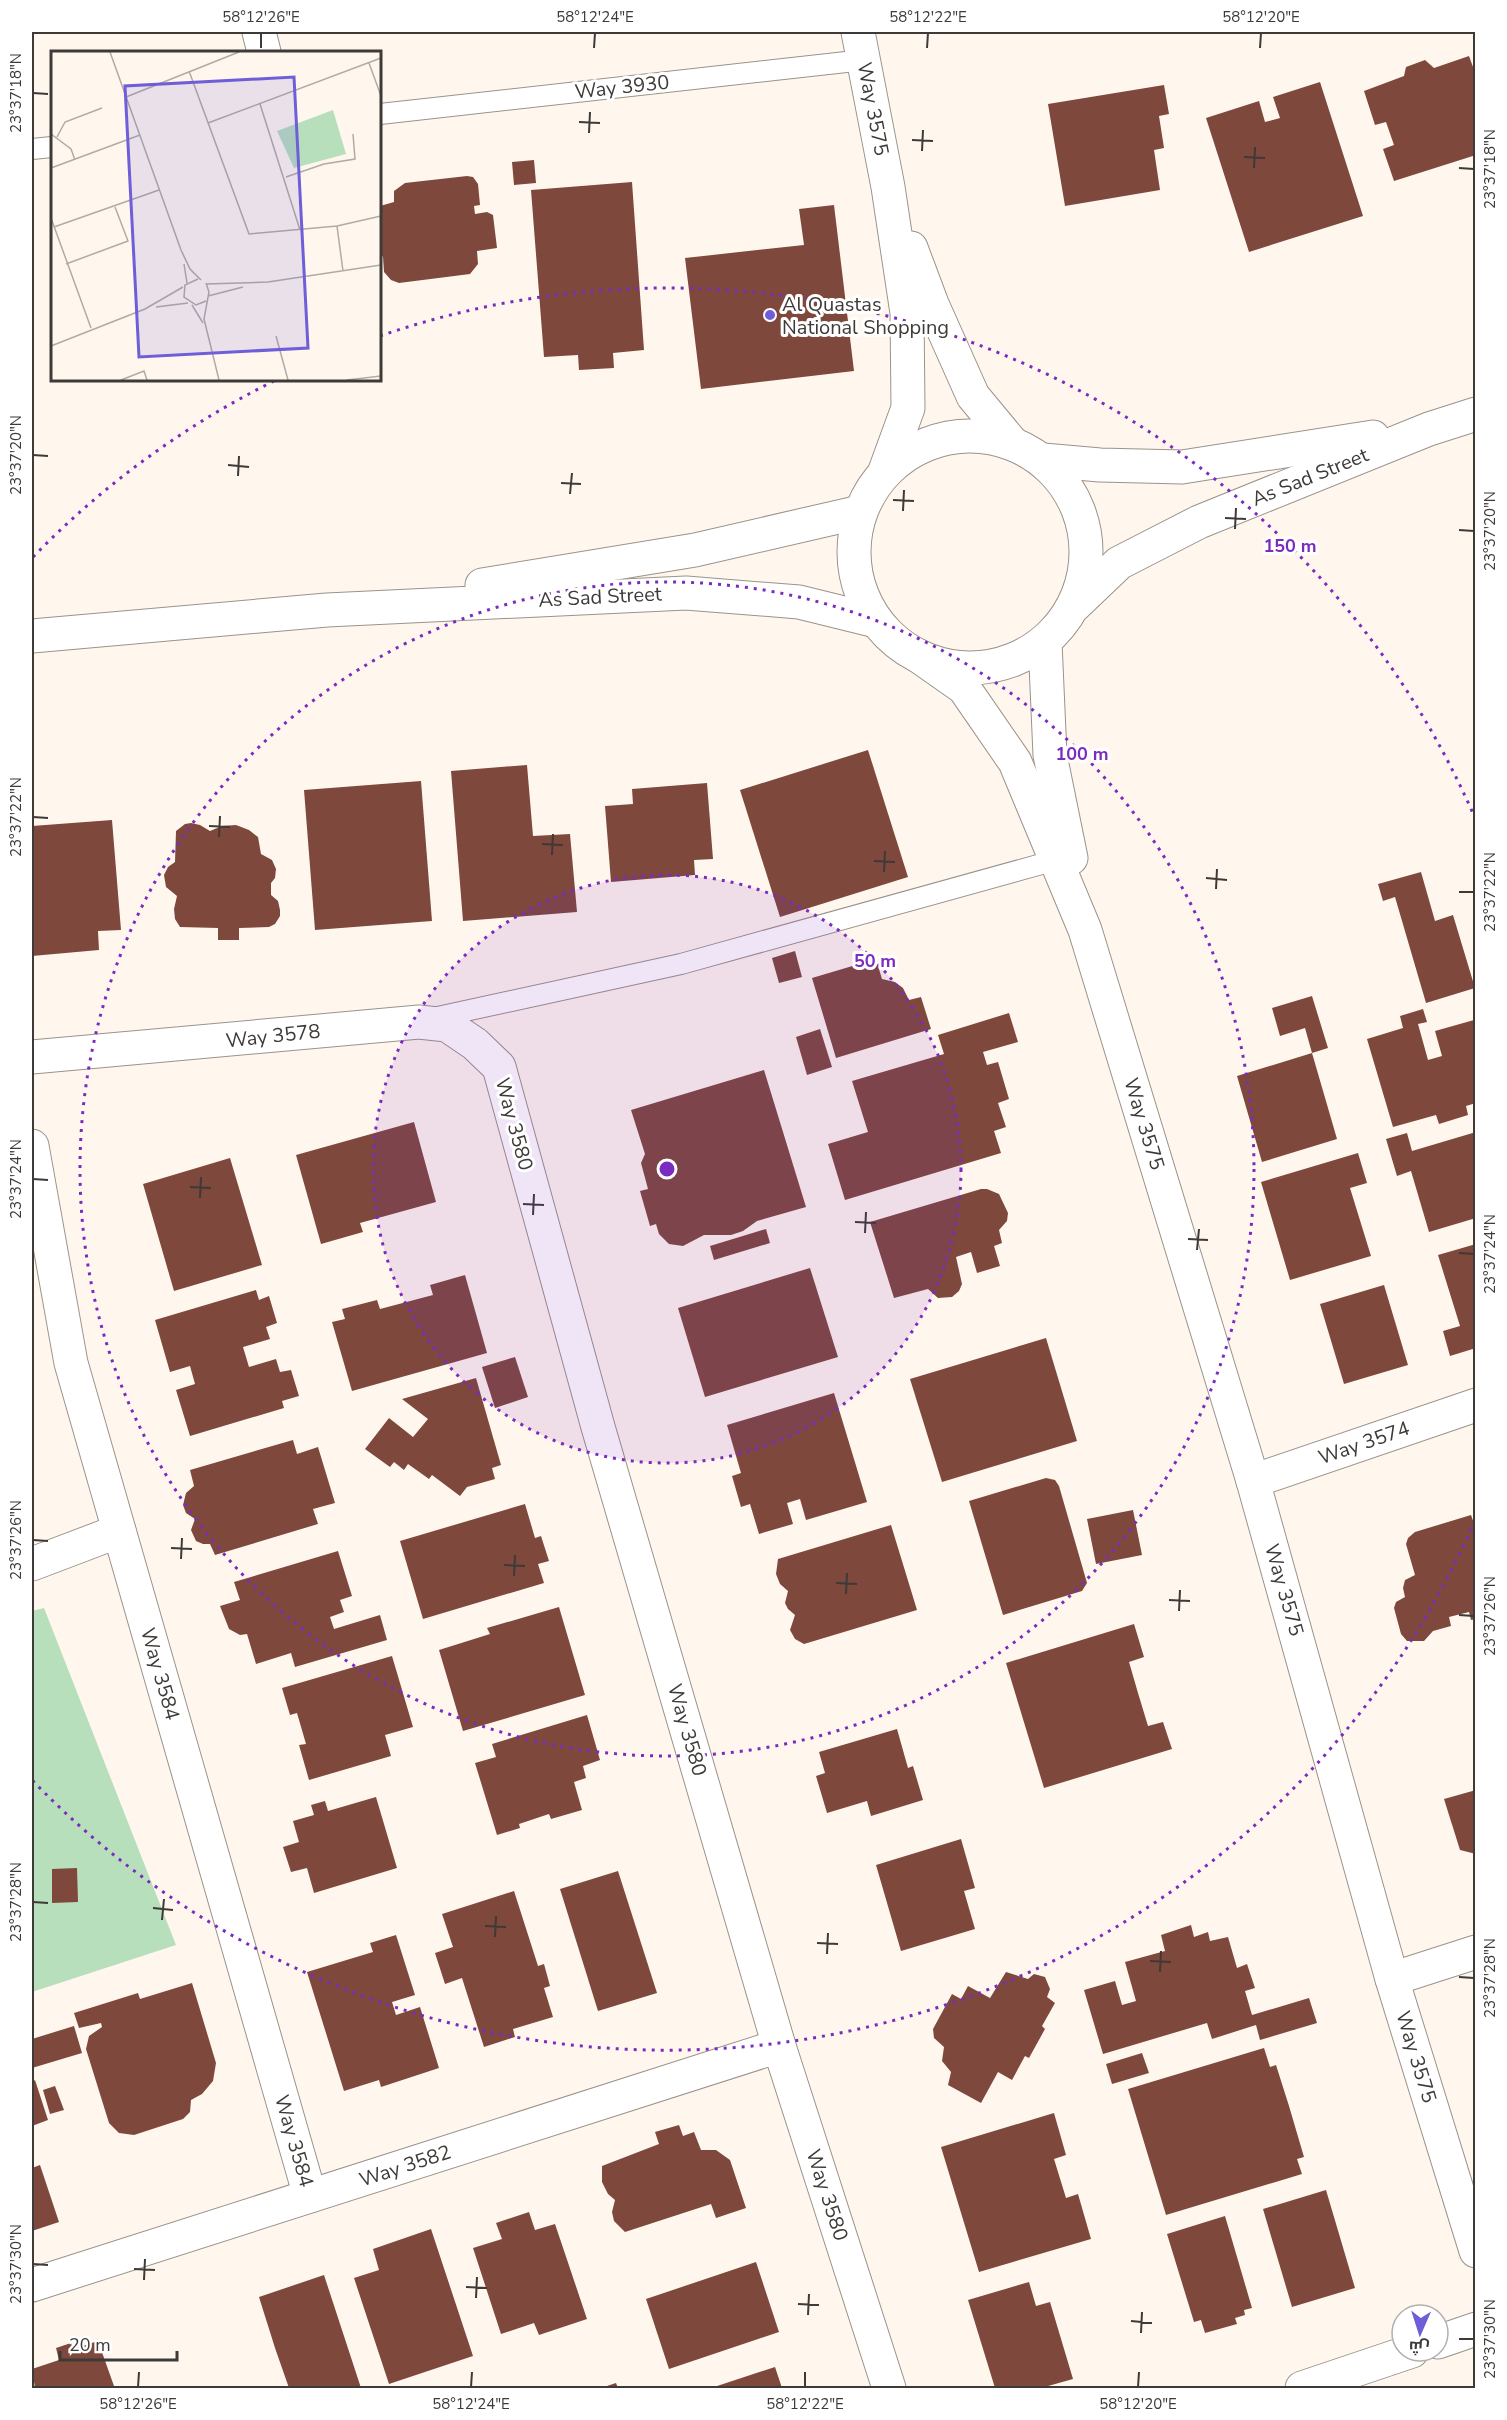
<svg xmlns="http://www.w3.org/2000/svg" width="1507" height="2420" font-family="'Nunito Sans',Cairo,sans-serif">
  <style>
    .green { fill: #b7dfbc }
    .building { fill: #7f483c }
    .lines { fill: none; stroke-linecap: round; stroke-linejoin: round }
    .lane-casing { stroke: #9a938b; stroke-width: 22 }
    .street-casing { stroke: #9a938b; stroke-width: 35 }
    .secondary-casing { stroke: #9a938b; stroke-width: 35 }
    .lane { stroke: #fff; stroke-width: 20 }
    .street { stroke: #fff; stroke-width: 33 }
    .secondary { stroke: #fff; stroke-width: 33 }
    .ticks { fill: none; stroke: #3d3a37; stroke-width: 2 }
    .ring { fill: none; stroke: #7b2cbf; stroke-width: 3; stroke-dasharray: 3 6 }
    .poi-dot { fill: #6e5ed8; stroke: #fff; stroke-width: 2 }
    .labels { text-anchor: middle; dominant-baseline: central; stroke-width: 6; stroke-linejoin: round; paint-order: stroke }
    .street-label { font-size: 20px; fill: #3d3a37; stroke: #fff }
    .poi-label { font-size: 20px; fill: #3d3a37; stroke: #fff; text-anchor: start }
    .inset-road { fill: none; stroke: #b1aba5; stroke-width: 1.5 }
    .view { fill: #6e5ed8; fill-opacity: 0.15; stroke: #6e5ed8; stroke-width: 3 }
    .inset-edge { fill: none; stroke: #3d3a37; stroke-width: 3 }
    .centre { fill: #7b2cbf; stroke: #fff; stroke-width: 3 }
    .ring-label { font-size: 18px; text-anchor: middle; font-weight: bold; fill: #7b2cbf; stroke: #fff; stroke-width: 6; stroke-linejoin: round; paint-order: stroke }
    .neatline { fill: none; stroke: #3d3a37; stroke-width: 2 }
    .ticks-label { font-size: 15px; text-anchor: middle; fill: #3d3a37 }
  </style>
  <rect width="100%" height="100%" fill="#fff7ee"/>
  <polygon class="green" points="44,1608 176,1945 32,1992 32,1611"/>
  <g class="building">
    <polygon points="1469,56 1476,75 1476,92 1473,93 1476,100 1476,155 1394,181 1383,149 1394,145 1386,122 1375,125 1364,91 1404,76 1406,67 1425,60 1434,68"/>
    <polygon points="1320,82 1363,216 1249,252 1206,118 1259,101 1265,122 1280,118 1273,97"/>
    <polygon points="1164,85 1169,114 1159,116 1164,148 1154,150 1160,190 1065,206 1048,104"/>
    <polygon points="534,160 536,183 514,185 512,162"/>
    <polygon points="467,176 473,177 478,184 480,205 474,206 475,214 487,212 493,215 497,248 477,251 478,264 470,274 399,283 391,280 384,272 383,257 380,253 380,206 394,202 394,191 405,183"/>
    <polygon points="632,182 644,350 613,353 614,368 579,370 578,355 544,357 531,190"/>
    <polygon points="834,205 854,371 701,389 685,258 804,245 799,209"/>
    <polygon points="868,750 908,877 780,917 740,790"/>
    <polygon points="527,765 533,836 570,834 577,912 463,921 451,771"/>
    <polygon points="421,781 432,921 315,930 304,790"/>
    <polygon points="707,783 713,859 694,860 695,875 611,882 605,806 633,804 632,789"/>
    <polygon points="112,820 121,930 98,931 99,950 32,956 32,826"/>
    <polygon points="191,823 200,825 210,831 222,826 236,825 249,830 258,837 261,854 272,860 276,869 275,878 271,883 271,895 278,901 280,910 280,916 275,924 269,927 239,928 239,940 218,940 218,928 180,927 175,919 174,909 177,896 166,887 164,875 168,867 175,862 176,831 185,824"/>
    <polygon points="1421,872 1435,921 1453,915 1475,988 1426,1003 1395,897 1383,901 1378,884"/>
    <polygon points="795,951 802,977 779,983 772,958"/>
    <polygon points="876,959 882,979 895,982 903,988 909,1000 921,997 931,1029 836,1058 812,978"/>
    <polygon points="1312,996 1328,1048 1312,1053 1305,1028 1280,1036 1272,1008"/>
    <polygon points="1423,1009 1427,1022 1418,1024 1428,1060 1442,1056 1435,1031 1474,1020 1476,1103 1466,1106 1468,1115 1439,1124 1436,1115 1393,1127 1367,1039 1403,1028 1400,1016"/>
    <polygon points="1009,1013 1018,1042 983,1052 987,1065 998,1062 1009,1099 998,1103 1006,1127 994,1131 1001,1153 845,1200 828,1144 868,1132 852,1081 944,1054 938,1035"/>
    <polygon points="820,1029 832,1067 807,1075 796,1037"/>
    <polygon points="1312,1053 1337,1139 1262,1162 1237,1076"/>
    <polygon points="764,1070 806,1207 757,1221 743,1231 731,1235 704,1235 683,1246 669,1244 659,1234 656,1224 650,1226 640,1191 648,1189 641,1163 645,1154 631,1110"/>
    <polygon points="414,1122 436,1202 360,1223 363,1232 321,1244 296,1155"/>
    <polygon points="1476,1132 1476,1218 1429,1232 1411,1171 1397,1176 1386,1139 1407,1133 1412,1151"/>
    <polygon points="1358,1153 1367,1183 1350,1188 1371,1256 1290,1280 1261,1182"/>
    <polygon points="230,1158 262,1265 174,1291 143,1184"/>
    <polygon points="981,1189 987,1189 999,1194 1008,1213 1007,1221 999,1230 1002,1243 994,1246 1000,1266 977,1273 971,1252 956,1257 962,1284 959,1291 952,1297 938,1298 928,1289 894,1298 870,1222"/>
    <polygon points="766,1229 770,1243 714,1260 710,1246"/>
    <polygon points="1476,1244 1476,1348 1450,1356 1443,1331 1460,1326 1438,1255"/>
    <polygon points="810,1268 838,1357 705,1397 678,1308"/>
    <polygon points="465,1275 487,1353 352,1391 332,1322 345,1319 342,1309 377,1300 380,1309 433,1295 430,1285"/>
    <polygon points="1384,1285 1408,1365 1344,1384 1320,1304"/>
    <polygon points="256,1290 259,1300 269,1296 277,1323 266,1327 270,1339 243,1347 249,1367 276,1359 280,1372 291,1370 299,1396 282,1401 284,1408 190,1436 176,1390 195,1384 190,1366 170,1372 155,1320"/>
    <polygon points="1046,1338 1077,1441 942,1482 910,1379"/>
    <polygon points="515,1357 528,1397 495,1408 482,1367"/>
    <polygon points="476,1378 501,1465 492,1468 495,1479 467,1487 460,1496 432,1475 429,1479 408,1464 404,1470 394,1462 390,1467 365,1449 389,1418 413,1437 428,1419 402,1399"/>
    <polygon points="834,1393 867,1502 806,1520 800,1499 787,1503 793,1524 759,1534 750,1504 741,1507 732,1476 741,1473 727,1425"/>
    <polygon points="293,1440 297,1454 318,1447 335,1503 313,1509 318,1524 215,1555 210,1544 203,1544 196,1541 191,1530 195,1519 186,1513 183,1505 186,1493 194,1486 190,1470"/>
    <polygon points="1046,1478 1055,1480 1059,1486 1087,1583 1082,1591 1003,1615 969,1501"/>
    <polygon points="525,1504 535,1538 541,1536 549,1561 538,1564 544,1583 423,1619 400,1541"/>
    <polygon points="1133,1510 1142,1555 1096,1564 1087,1519"/>
    <polygon points="1471,1515 1476,1529 1476,1619 1471,1620 1469,1612 1449,1617 1451,1626 1433,1631 1424,1641 1407,1641 1401,1634 1394,1608 1396,1602 1405,1597 1403,1588 1405,1580 1415,1575 1406,1544 1408,1538 1415,1532"/>
    <polygon points="891,1525 917,1610 804,1644 795,1639 790,1630 795,1615 788,1609 785,1603 788,1591 780,1584 776,1574 778,1559"/>
    <polygon points="338,1551 352,1596 340,1600 344,1612 330,1617 334,1629 380,1615 387,1640 295,1667 291,1653 256,1664 247,1634 240,1635 229,1629 220,1606 240,1600 234,1582"/>
    <polygon points="559,1607 585,1695 463,1731 439,1650 490,1634 487,1628"/>
    <polygon points="1134,1624 1144,1657 1129,1662 1138,1693 1148,1726 1163,1722 1172,1749 1044,1788 1006,1663"/>
    <polygon points="392,1656 413,1727 385,1735 391,1756 309,1780 299,1745 306,1744 297,1713 290,1715 282,1688"/>
    <polygon points="587,1715 600,1760 583,1766 586,1778 574,1782 582,1810 551,1819 549,1814 519,1824 520,1828 497,1835 475,1763 496,1757 492,1744"/>
    <polygon points="897,1729 908,1768 913,1766 923,1800 871,1816 867,1801 827,1813 816,1776 825,1773 819,1752"/>
    <polygon points="1476,1790 1476,1854 1460,1850 1444,1799"/>
    <polygon points="376,1797 397,1868 314,1893 307,1868 291,1872 283,1847 299,1842 293,1821 314,1815 311,1805 325,1801 328,1811"/>
    <polygon points="961,1839 975,1888 964,1891 975,1929 901,1951 876,1865"/>
    <polygon points="77,1868 78,1902 52,1903 52,1869"/>
    <polygon points="618,1871 657,1993 598,2011 560,1889"/>
    <polygon points="514,1891 538,1966 544,1964 550,1986 544,1988 553,2017 513,2029 515,2037 484,2047 462,1978 445,1984 435,1953 453,1947 442,1914"/>
    <polygon points="1191,1925 1194,1937 1208,1932 1210,1941 1228,1937 1237,1968 1247,1964 1255,1988 1245,1991 1252,2015 1309,1998 1317,2023 1260,2040 1256,2025 1212,2039 1207,2023 1103,2054 1084,1990 1115,1981 1122,2005 1136,2001 1125,1962 1165,1951 1161,1935"/>
    <polygon points="396,1935 415,1995 392,2002 396,2015 420,2007 439,2068 381,2087 379,2080 344,2091 307,1972 373,1952 370,1943"/>
    <polygon points="1006,1972 1028,1979 1034,1974 1045,1977 1050,1989 1047,1997 1055,2003 1042,2026 1045,2029 1029,2058 1025,2056 1012,2080 998,2072 981,2103 948,2085 951,2072 942,2061 944,2047 934,2038 933,2029 952,1994 961,1999 968,1986 990,1998"/>
    <polygon points="192,1983 216,2063 213,2081 202,2094 191,2100 190,2112 183,2119 134,2135 119,2133 109,2123 86,2049 89,2036 102,2027 101,2023 79,2028 74,2013 138,1993 140,1999"/>
    <polygon points="74,2026 82,2053 32,2068 32,2039"/>
    <polygon points="1264,2048 1270,2067 1276,2065 1289,2106 1304,2157 1297,2159 1302,2174 1166,2215 1128,2089"/>
    <polygon points="1142,2053 1149,2073 1112,2084 1106,2064"/>
    <polygon points="35,2080 48,2120 32,2126 32,2082"/>
    <polygon points="55,2086 64,2110 50,2114 43,2090"/>
    <polygon points="1054,2113 1066,2155 1054,2159 1066,2198 1078,2194 1091,2239 979,2272 941,2147"/>
    <polygon points="679,2125 683,2136 694,2132 701,2150 716,2150 730,2160 746,2208 716,2218 711,2204 625,2232 614,2221 612,2212 615,2200 608,2194 602,2182 602,2166 659,2144 655,2132"/>
    <polygon points="40,2165 59,2222 32,2231 32,2168"/>
    <polygon points="1326,2190 1355,2288 1292,2307 1263,2209"/>
    <polygon points="529,2212 535,2230 555,2224 587,2319 539,2335 534,2323 501,2334 473,2248 502,2239 496,2223"/>
    <polygon points="1225,2216 1252,2308 1244,2310 1245,2315 1235,2318 1237,2324 1205,2333 1201,2320 1194,2322 1167,2234"/>
    <polygon points="431,2229 473,2356 389,2384 354,2278 379,2270 373,2249"/>
    <polygon points="756,2262 779,2332 669,2369 646,2299"/>
    <polygon points="324,2275 361,2388 289,2388 275,2348 259,2297"/>
    <polygon points="1029,2282 1036,2306 1050,2302 1073,2379 1041,2388 995,2388 968,2300"/>
    <polygon points="98,2341 114,2386 106,2388 35,2388 32,2369 59,2360 56,2348 71,2343 73,2349"/>
    <polygon points="775,2367 782,2388 711,2388"/>
    <polygon points="616,2383 618,2388 601,2388"/>
  </g>
  <g class="lines">
    <g class="lane-casing">
      <g id="lane">
        <polyline points="380,114 864,60"/>
        <polyline points="32,149 52,147"/>
        <polyline points="433,1018 681,964 1056,860"/>
      </g>
    </g>
    <g class="street-casing">
      <g id="street">
        <polyline points="259,32 264,52"/>
        <polyline points="858,32 888,187 907,313 908,408 885,471"/>
        <polyline points="911,248 932,304 973,396 1012,443"/>
        <polyline points="1045,642 1050,755 1071,858"/>
        <polyline points="917,655 964,688 1015,762 1085,930 1253,1481 1392,1979 1476,2251"/>
        <polyline points="32,1057 419,1022 447,1025 475,1044 499,1067 598,1427 779,2046 889,2388"/>
        <polyline points="32,1146 71,1363 310,2196"/>
        <polyline points="1253,1481 1476,1405"/>
        <polyline points="32,1564 119,1531"/>
        <polyline points="1392,1979 1476,1952"/>
        <polyline points="32,2285 779,2046"/>
        <polyline points="1438,2342 1476,2329"/>
        <polyline points="1302,2388 1412,2351"/>
      </g>
    </g>
    <g class="secondary-casing">
      <g id="secondary">
        <circle cx="970" cy="552" r="116"/>
        <polyline points="1043,460 1100,465 1182,467 1373,437"/>
        <polyline points="482,585 695,550 860,512"/>
        <polyline points="1075,605 1119,563 1199,522 1429,429 1476,414"/>
        <polyline points="32,636 327,610 686,593 799,602 872,620"/>
      </g>
    </g>
    <use href="#lane" class="lane"/>
    <use href="#street" class="street"/>
    <use href="#secondary" class="secondary"/>
  </g>
  <path class="ticks" d="M261,48V33M594,48L595,33M927,48L928,33M1260,48L1261,33M33,93L48,94M579,122L600,123M589,133L590,112M912,140L933,141M922,151L923,130M1244,157L1265,158M1254,168L1255,147M1459,168L1474,169M33,455L48,456M228,465L249,467M238,476L239,456M561,483L581,484M570,494L572,473M893,500L914,501M903,511L904,490M1225,518L1246,519M1235,529L1236,508M1459,530L1474,531M33,817L48,818M209,826L230,827M219,837L220,816M542,844L563,845M552,855L553,834M874,861L895,862M884,872L885,851M1206,878L1227,880M1216,889L1217,869M1459,892H1474M33,1179L48,1180M190,1187L211,1188M200,1198L201,1177M523,1204L544,1205M533,1215L534,1194M855,1222L876,1223M865,1233L866,1212M1188,1239L1208,1240M1197,1250L1199,1229M1459,1253L1474,1254M33,1540L48,1541M171,1548L192,1549M181,1559L182,1538M504,1565L525,1566M514,1576L515,1555M836,1583L857,1584M846,1594L847,1573M1169,1600L1190,1601M1179,1611L1180,1590M1459,1615L1474,1616M33,1902L48,1903M153,1908L173,1910M162,1920L164,1899M485,1926L506,1927M495,1937L496,1916M817,1943L838,1944M827,1954L828,1933M1150,1961L1171,1962M1160,1972L1161,1951M1459,1977L1474,1978M33,2264L48,2265M134,2269L155,2270M144,2280L145,2259M466,2287L487,2288M476,2298L477,2277M798,2304L819,2305M808,2315L809,2294M1131,2321L1152,2323M1141,2333L1142,2312M1459,2339H1474M138,2387L139,2372M471,2387L472,2372M805,2387V2372M1138,2387L1139,2372"/>
  <circle cx="667" cy="1169" r="294" fill="#7b2cbf" fill-opacity=".12"/>
  <g class="ring">
    <circle cx="667" cy="1169" r="294"/>
    <circle cx="667" cy="1169" r="587"/>
    <path d="M1475 1520A881 881 0 0 1 33 1781M33 557A881 881 0 0 1 274 381M380 336A881 881 0 0 1 1475 818"/>
  </g>
  <circle class="poi-dot" cx="770" cy="315" r="6"/>
  <g class="labels">
    <g class="street-label">
      <text transform="translate(622 87) rotate(-6)">Way 3930</text>
      <text transform="translate(873 109) rotate(79)">Way 3575</text>
      <text transform="translate(1310 477) rotate(-22)">As Sad Street</text>
      <text transform="translate(600 597) rotate(-3)">As Sad Street</text>
      <text transform="translate(273 1036) rotate(-6)">Way 3578</text>
      <text transform="translate(514 1124) rotate(75)">Way 3580</text>
      <text transform="translate(1144 1124) rotate(73)">Way 3575</text>
      <text transform="translate(1364 1443) rotate(-19)">Way 3574</text>
      <text transform="translate(1284 1590) rotate(74)">Way 3575</text>
      <text transform="translate(160 1674) rotate(74)">Way 3584</text>
      <text transform="translate(687 1730) rotate(74)">Way 3580</text>
      <text transform="translate(1416 2057) rotate(73)">Way 3575</text>
      <text transform="translate(294 2141) rotate(74)">Way 3584</text>
      <text transform="translate(405 2166) rotate(-18)">Way 3582</text>
      <text transform="translate(827 2195) rotate(72)">Way 3580</text>
    </g>
    <g class="poi-label">
      <text x="782" y="304">Al Quastas<tspan x="782" dy="23">National Shopping</tspan></text>
    </g>
  </g>
  <g transform="translate(51 51)">
    <rect width="330" height="330" fill="#fff7ee"/>
    <path d="M282,59L295,103L243,117L226,80Z" fill="#b7dfbc"/>
    <path class="inset-road" d="M59,1L130,199L139,218L150,229M318,12L330,45M138,20L198,183L286,175L330,165M75,46L188,1M209,53L249,179M157,72L330,7M0,83L20,98L24,109M6,86L14,71L51,57M0,117L89,84M235,126L273,113L304,108L302,83M0,167L40,277M286,175L292,220M3,176L108,139M15,213L77,190L64,156M133,213L136,232M147,228L134,234L133,246L145,254L155,250M155,232L158,241L153,268L168,329M155,233L217,231L330,214M157,245L192,236M141,254L152,272M105,256L137,252M225,285L237,329M0,295L94,258L132,236M70,329L93,320L96,329M296,329L330,325"/>
    <path class="view" d="M243,26L257,297L88,306L74,35Z"/>
    <rect width="330" height="330" class="inset-edge"/>
  </g>
  <circle cx="667" cy="1169" r="9" class="centre"/>
  <g class="ring-label">
    <text x="1290" y="552">150 m</text>
    <text x="1082" y="760">100 m</text>
    <text x="875" y="967">50 m</text>
  </g>
  <rect width="1507" height="2420" fill="none" stroke="#ffffff" stroke-width="66"/>
  <g transform="translate(1420 2333) rotate(183)"><circle r="28" fill="#ffffff" stroke="#b1b0af" stroke-width="1.5"/>
  <path d="M0-4.5L10 22L0 15L-10 22Z" fill="#6e5ed8"/>
  <text y="-9" font-size="16" font-weight="bold" text-anchor="middle" fill="#3d3a37">ش</text>
  </g>
  <path d="M60 2351v9h117v-9" fill="none" stroke="#3d3a37" stroke-width="3"/>
  <text x="69" y="2351" font-size="18" fill="#3d3a37" stroke="#ffffff" stroke-width="4.5" paint-order="stroke">20 m</text>
  <rect x="33" y="33" width="1441" height="2354" class="neatline"/>
  <g class="ticks-label">
    <text x="261" y="22">58°12'26"E</text>
    <text x="595" y="22">58°12'24"E</text>
    <text x="928" y="22">58°12'22"E</text>
    <text x="1261" y="22">58°12'20"E</text>
    <text transform="translate(16 93) rotate(-90)" y="5">23°37'18"N</text>
    <text transform="translate(1490 169) rotate(-90)" y="5">23°37'18"N</text>
    <text transform="translate(16 455) rotate(-90)" y="5">23°37'20"N</text>
    <text transform="translate(1490 531) rotate(-90)" y="5">23°37'20"N</text>
    <text transform="translate(16 817) rotate(-90)" y="5">23°37'22"N</text>
    <text transform="translate(1490 892) rotate(-90)" y="5">23°37'22"N</text>
    <text transform="translate(16 1179) rotate(-90)" y="5">23°37'24"N</text>
    <text transform="translate(1490 1254) rotate(-90)" y="5">23°37'24"N</text>
    <text transform="translate(16 1540) rotate(-90)" y="5">23°37'26"N</text>
    <text transform="translate(1490 1616) rotate(-90)" y="5">23°37'26"N</text>
    <text transform="translate(16 1902) rotate(-90)" y="5">23°37'28"N</text>
    <text transform="translate(1490 1978) rotate(-90)" y="5">23°37'28"N</text>
    <text transform="translate(16 2264) rotate(-90)" y="5">23°37'30"N</text>
    <text transform="translate(1490 2339) rotate(-90)" y="5">23°37'30"N</text>
    <text x="138" y="2409">58°12'26"E</text>
    <text x="471" y="2409">58°12'24"E</text>
    <text x="805" y="2409">58°12'22"E</text>
    <text x="1138" y="2409">58°12'20"E</text>
  </g>
</svg>
